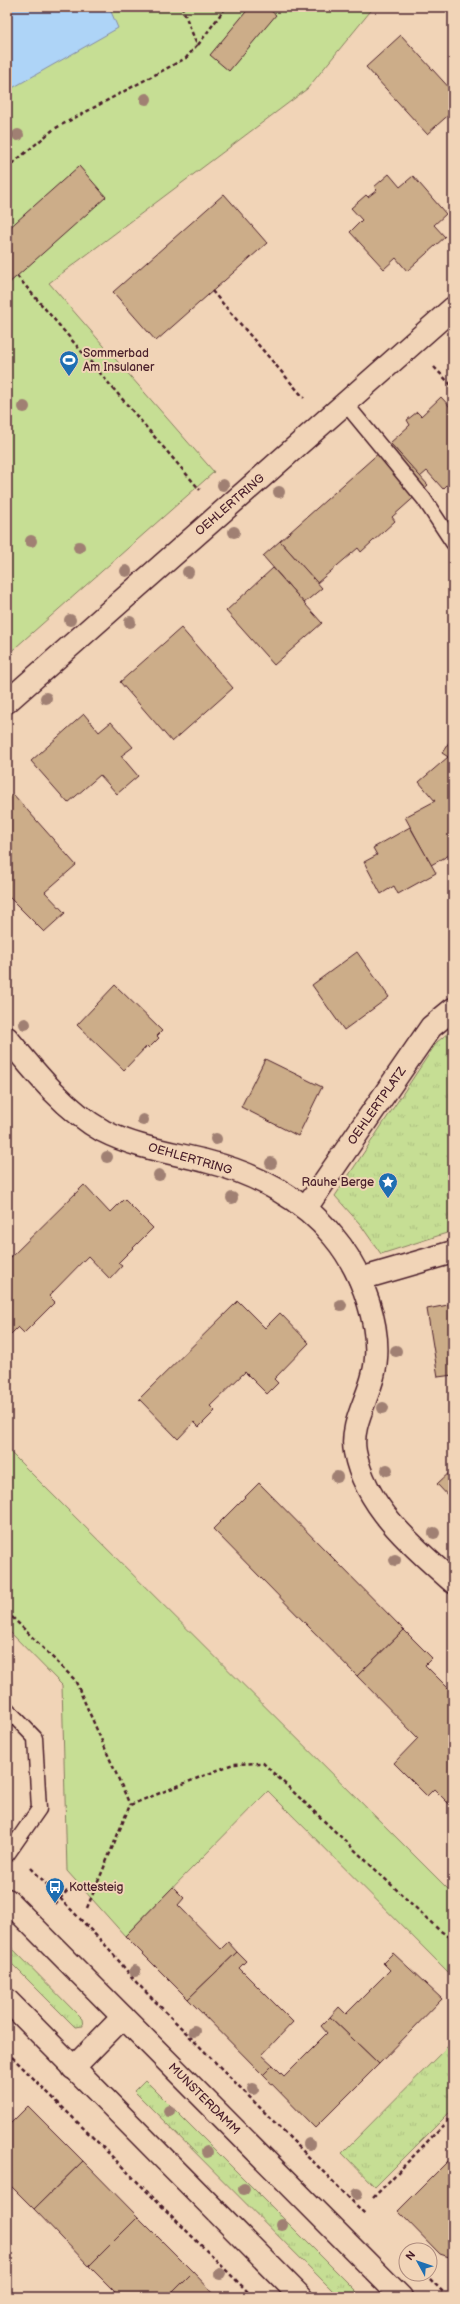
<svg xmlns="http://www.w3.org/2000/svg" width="460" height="2304" font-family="'Balsamiq Sans',sans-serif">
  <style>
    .grass { fill: url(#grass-tufts); stroke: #887e60 }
    .park { fill: #c6de94; stroke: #887e60 }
    .water { fill: #aed4f7; stroke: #868ca5 }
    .building { fill: #ccad89; stroke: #4a1f2b }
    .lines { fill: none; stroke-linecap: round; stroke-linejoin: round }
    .service-casing { stroke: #4a1f2b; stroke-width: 17 }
    .minor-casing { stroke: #4a1f2b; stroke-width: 25 }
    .secondary-casing { stroke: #4a1f2b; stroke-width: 25 }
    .path { stroke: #4a1f2b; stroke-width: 2.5; stroke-dasharray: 4 3; stroke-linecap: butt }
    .service { stroke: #f1d4b7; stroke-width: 14 }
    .minor { stroke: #f1d4b7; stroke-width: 22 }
    .secondary { stroke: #f1d4b7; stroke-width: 22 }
    .tree { fill: #a08073 }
    .labels { text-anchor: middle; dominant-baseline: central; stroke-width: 4; stroke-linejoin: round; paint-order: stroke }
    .poi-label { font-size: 12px; fill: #4a1f2b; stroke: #f1d4b7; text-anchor: start }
    .street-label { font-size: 12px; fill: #4a1f2b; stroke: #f1d4b7 }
  </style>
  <defs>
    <pattern id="grass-tufts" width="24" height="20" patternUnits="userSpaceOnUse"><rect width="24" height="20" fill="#c6de94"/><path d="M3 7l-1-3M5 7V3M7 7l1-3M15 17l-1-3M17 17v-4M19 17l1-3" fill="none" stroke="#acbe80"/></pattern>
  </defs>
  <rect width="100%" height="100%" fill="#f1d4b7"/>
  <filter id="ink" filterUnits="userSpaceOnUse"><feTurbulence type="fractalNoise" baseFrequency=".025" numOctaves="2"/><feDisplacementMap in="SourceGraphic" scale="8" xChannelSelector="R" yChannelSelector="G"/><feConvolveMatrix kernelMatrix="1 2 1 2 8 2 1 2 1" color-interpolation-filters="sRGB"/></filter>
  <g filter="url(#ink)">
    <g class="grass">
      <polygon points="453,1029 453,1231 381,1254 360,1224 335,1196 437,1042"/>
      <polygon points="7,1943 82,2019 83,2026 75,2027 7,1959"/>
      <polygon points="453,2041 453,2109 375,2187 342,2153"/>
      <polygon points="145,2080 362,2297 339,2297 134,2091"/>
    </g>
    <g class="park">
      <polygon points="7,7 374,7 307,89 49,283 214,472 7,655"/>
      <polygon points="7,1449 453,1894 453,1977 268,1791 125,1936 67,1871 62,1685 7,1629"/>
    </g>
    <polygon class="water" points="7,7 109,7 118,28 7,91"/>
    <g class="building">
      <polygon points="250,7 266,7 276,15 229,71 210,55"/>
      <polygon points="401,35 453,92 453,111 427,134 366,67"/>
      <polygon points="79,166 106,197 7,285 7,230"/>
      <polygon points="389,174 400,187 413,176 446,214 434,225 445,237 407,271 396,258 384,269 350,232 362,220 351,208 366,195 368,197 377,190 374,187"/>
      <polygon points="224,194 267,243 156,341 113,292"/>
      <polygon points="441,397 453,410 453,479 443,489 427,471 420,477 390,443 410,425 407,420 417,412 421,416"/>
      <polygon points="390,443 428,485 392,517 395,521 361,552 358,548 317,583 280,541"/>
      <polygon points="280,541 322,588 304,603 263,556"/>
      <polygon points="273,568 322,623 274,665 226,611"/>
      <polygon points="181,628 233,688 172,742 120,682"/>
      <polygon points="84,714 99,732 111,722 133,747 121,756 138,776 117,794 100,775 68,803 31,761"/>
      <polygon points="453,736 453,760 442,753"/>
      <polygon points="448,757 453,760 453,853 431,865 405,817 435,801 419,782"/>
      <polygon points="13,794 76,865 45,892 65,913 44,932 7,895 7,799"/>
      <polygon points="410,827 436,873 398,894 394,886 381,894 364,862 377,855 373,848"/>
      <polygon points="357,952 389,997 344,1030 312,985"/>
      <polygon points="115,985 162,1031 157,1036 159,1038 149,1048 147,1046 124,1070 77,1025"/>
      <polygon points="265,1059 322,1087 298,1136 241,1107"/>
      <polygon points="84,1185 110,1213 124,1199 153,1228 118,1263 122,1266 110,1279 88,1256 49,1296 55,1302 24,1333 18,1327 7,1338 7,1261"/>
      <polygon points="238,1301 265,1328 280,1313 309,1343 274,1379 278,1383 267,1394 245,1372 210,1406 215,1411 199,1427 194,1422 178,1439 139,1399"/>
      <polygon points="453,1304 453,1375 438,1377 427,1309"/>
      <polygon points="453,1469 453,1499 452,1500 437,1484"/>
      <polygon points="259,1483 404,1630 357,1676 213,1529"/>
      <polygon points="404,1630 432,1658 425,1665 453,1693 453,1808 434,1789 427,1796 394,1763 418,1738 357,1676"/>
      <polygon points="173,1887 184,1898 178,1905 221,1949 228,1942 237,1952 188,1999 125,1936"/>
      <polygon points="237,1952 246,1961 239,1968 293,2022 262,2055 273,2065 263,2075 188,1999"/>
      <polygon points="393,1953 442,1999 379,2064 330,2017 339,2007 346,2014 390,1970 383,1963"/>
      <polygon points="330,2017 379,2064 315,2128 263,2075 273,2065 284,2076 327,2033 321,2026"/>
      <polygon points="28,2106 83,2161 34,2209 7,2182 7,2127"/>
      <polygon points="453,2156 453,2254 449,2257 440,2254 398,2211"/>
      <polygon points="83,2161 138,2217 89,2266 34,2209"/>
      <polygon points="138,2217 193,2272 168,2297 120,2297 89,2266"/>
      <polygon points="193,2272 217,2297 168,2297"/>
    </g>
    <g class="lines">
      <g class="service-casing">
        <g id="service">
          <polyline points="345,403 424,499 453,543"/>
          <polyline points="7,1709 35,1738 39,1809 7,1855"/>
        </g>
      </g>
      <g class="minor-casing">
        <g id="minor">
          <polyline points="7,702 453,308"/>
          <path d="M7,1038C34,1071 65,1110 103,1131C136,1148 175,1153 209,1162C256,1174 303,1199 333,1236C362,1270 385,1332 373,1376C367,1401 350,1426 355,1452C365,1506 413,1547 453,1582"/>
          <polyline points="306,1208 431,1027 453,1009"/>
          <polyline points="360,1279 453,1252"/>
        </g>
      </g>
      <g class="secondary-casing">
        <g id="secondary">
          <polyline points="7,1900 401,2297"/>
          <polyline points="7,2000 301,2297"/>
          <polyline points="73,2068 123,2017"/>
        </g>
      </g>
      <g class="path">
        <polyline points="198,45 226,7"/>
        <polyline points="7,168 54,129 186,58 197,45 182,7"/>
        <polyline points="17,276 200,490"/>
        <polyline points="212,291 304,398"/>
        <polyline points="434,367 453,387"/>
        <polyline points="7,1612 75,1680 130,1805"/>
        <polyline points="31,1868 110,1950 135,1981 366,2215"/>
        <polyline points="55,1904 69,1889"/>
        <polyline points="87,1908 130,1805 233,1764 263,1763 439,1930 453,1939"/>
        <polyline points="7,2052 253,2297"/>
        <polyline points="373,2198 453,2115"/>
        <polyline points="425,2274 448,2297"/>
      </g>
      <use href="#service" class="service"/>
      <use href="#minor" class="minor"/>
      <use href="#secondary" class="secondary"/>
    </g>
    <g class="tree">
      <circle cx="146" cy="99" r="6"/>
      <circle cx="18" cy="135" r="6"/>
      <circle cx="24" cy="407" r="6"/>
      <circle cx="223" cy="485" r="6"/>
      <circle cx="279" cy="492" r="6"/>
      <circle cx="234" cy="532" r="6"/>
      <circle cx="31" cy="541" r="6"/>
      <circle cx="79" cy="547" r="6"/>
      <circle cx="126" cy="571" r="6"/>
      <circle cx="188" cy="572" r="6"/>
      <circle cx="70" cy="620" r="6"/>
      <circle cx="130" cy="622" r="6"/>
      <circle cx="46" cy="698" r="6"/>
      <circle cx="25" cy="1024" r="6"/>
      <circle cx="143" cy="1120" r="6"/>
      <circle cx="216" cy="1139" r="6"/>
      <circle cx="107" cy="1157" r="6"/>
      <circle cx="271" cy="1163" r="6"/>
      <circle cx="159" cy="1175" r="6"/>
      <circle cx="232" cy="1198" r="6"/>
      <circle cx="341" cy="1305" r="6"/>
      <circle cx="396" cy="1351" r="6"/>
      <circle cx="383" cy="1408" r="6"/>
      <circle cx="387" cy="1470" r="6"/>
      <circle cx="337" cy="1477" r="6"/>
      <circle cx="434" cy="1533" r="6"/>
      <circle cx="395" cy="1560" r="6"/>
      <circle cx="135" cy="1971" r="6"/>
      <circle cx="194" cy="2031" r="6"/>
      <circle cx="253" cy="2089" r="6"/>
      <circle cx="169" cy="2111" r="6"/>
      <circle cx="309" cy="2144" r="6"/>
      <circle cx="207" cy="2152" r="6"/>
      <circle cx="244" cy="2189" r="6"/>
      <circle cx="357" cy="2194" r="6"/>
      <circle cx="282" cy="2225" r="6"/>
      <circle cx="220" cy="2274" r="6"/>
    </g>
  </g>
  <defs>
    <g id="stadium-pin" transform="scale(1)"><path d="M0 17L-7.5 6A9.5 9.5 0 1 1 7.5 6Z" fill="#1f6fb2" stroke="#f1d4b7"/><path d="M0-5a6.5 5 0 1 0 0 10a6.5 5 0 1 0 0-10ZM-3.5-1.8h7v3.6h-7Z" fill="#fff"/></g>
    <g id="sight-pin" transform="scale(1)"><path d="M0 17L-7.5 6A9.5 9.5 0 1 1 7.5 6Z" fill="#1f6fb2" stroke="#f1d4b7"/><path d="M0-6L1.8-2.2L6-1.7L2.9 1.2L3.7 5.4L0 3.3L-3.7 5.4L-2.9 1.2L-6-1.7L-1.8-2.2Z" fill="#fff"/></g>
    <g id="bus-pin" transform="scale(1)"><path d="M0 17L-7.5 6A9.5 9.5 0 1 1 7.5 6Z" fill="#1f6fb2" stroke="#f1d4b7"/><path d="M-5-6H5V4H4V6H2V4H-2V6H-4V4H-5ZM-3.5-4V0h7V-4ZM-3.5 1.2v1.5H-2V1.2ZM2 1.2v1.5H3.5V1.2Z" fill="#fff"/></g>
  </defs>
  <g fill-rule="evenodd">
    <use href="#stadium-pin" x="69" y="360"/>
    <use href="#sight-pin" x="388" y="1182"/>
    <use href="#bus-pin" x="55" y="1887"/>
  </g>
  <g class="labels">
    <g class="poi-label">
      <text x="83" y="353">Sommerbad<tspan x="83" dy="14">Am Insulaner</tspan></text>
      <text x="374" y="1182" text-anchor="end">Rauhe Berge</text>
      <text x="69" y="1887">Kottesteig</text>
    </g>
    <g class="street-label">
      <text transform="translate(230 505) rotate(-41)">OEHLERTRING</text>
      <text transform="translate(377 1106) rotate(-55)">OEHLERTPLATZ</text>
      <text transform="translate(190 1159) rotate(16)">OEHLERTRING</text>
      <text transform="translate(204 2099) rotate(45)">MUNSTERDAMM</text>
    </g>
  </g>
  <rect width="460" height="2304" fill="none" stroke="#f1d4b7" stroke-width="24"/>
  <rect x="12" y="12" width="436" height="2280" fill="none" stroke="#4a1f2b" stroke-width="1.5" filter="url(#ink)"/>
  <g transform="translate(418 2262) rotate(310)"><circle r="19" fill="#f1d4b7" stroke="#ae8c7f"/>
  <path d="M0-3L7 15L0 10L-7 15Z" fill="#1f6fb2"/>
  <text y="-6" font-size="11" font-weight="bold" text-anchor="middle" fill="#4a1f2b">N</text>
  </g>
</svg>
